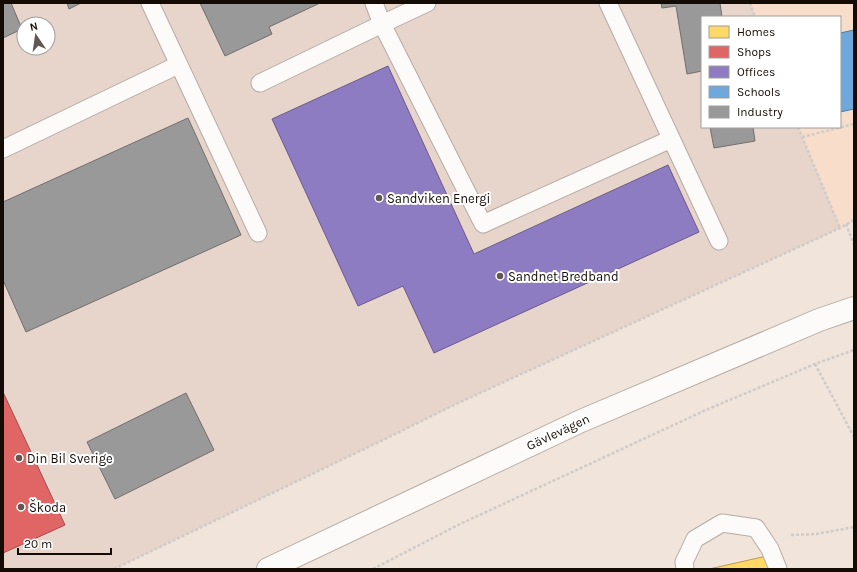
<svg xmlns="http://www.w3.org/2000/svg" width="857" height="572" font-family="Karla,sans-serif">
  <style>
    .built { fill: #f8ddcb }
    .industrial { fill: #e7d5cc; fill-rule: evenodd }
    .homes { fill: #ffd966; stroke: #b99b49 }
    .shops { fill: #e06666; stroke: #a34b49 }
    .offices { fill: #8e7cc3; stroke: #6a5a8a }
    .schools { fill: #6fa8dc; stroke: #54799c }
    .industry { fill: #999; stroke: #716e6d }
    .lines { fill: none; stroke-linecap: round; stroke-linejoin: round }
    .service-casing { stroke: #b7aba3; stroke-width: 19 }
    .secondary-casing { stroke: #b7aba3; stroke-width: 24 }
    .path { stroke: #cfcbc8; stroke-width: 2.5; stroke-dasharray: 3 2; stroke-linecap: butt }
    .service { stroke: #fdfbfa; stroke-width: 17 }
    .secondary { stroke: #fdfbfa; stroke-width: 22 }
    .poi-dot { fill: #625750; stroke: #fff; stroke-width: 1.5 }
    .labels { text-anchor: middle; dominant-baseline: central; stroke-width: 4; stroke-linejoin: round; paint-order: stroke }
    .poi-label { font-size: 13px; fill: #150b05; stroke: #fff; text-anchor: start }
    .street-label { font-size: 13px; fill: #150b05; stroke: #fff }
  </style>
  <rect width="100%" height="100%" fill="#f1e4db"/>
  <polygon class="built" points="750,3 854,3 854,220 840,228 798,127 840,127 840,17 755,17"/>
  <path class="industrial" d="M3,3H750L755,17H702V127H798L840,228L456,404L385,439L114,569H3ZM24,24H48V48H24Z"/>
  <polygon class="homes" points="767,556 770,569 709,569"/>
  <polygon class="shops" points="3,392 65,525 3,553"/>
  <polygon class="offices" points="388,66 474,254 668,165 699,232 434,353 403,286 358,306 272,119"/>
  <polygon class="schools" points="854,30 854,109 840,112 840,33"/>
  <g class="industry">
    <polygon points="3,3 11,3 22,29 3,38"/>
    <polygon points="67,3 81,3 69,9"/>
    <polygon points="200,3 320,3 269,27 272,34 225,56"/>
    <polygon points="661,3 720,3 722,17 702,17 702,73 702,71 687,74 676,6 662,8"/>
    <polygon points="188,118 241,235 26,332 3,280 3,202"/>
    <polygon points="710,127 753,127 755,141 714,148"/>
    <polygon points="186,393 214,450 115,499 87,442"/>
  </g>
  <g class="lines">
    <g class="service-casing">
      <g id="service">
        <polyline points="150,3 258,233"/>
        <polyline points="427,3 382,24 483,224 671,139"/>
        <polyline points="608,3 719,241"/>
        <polyline points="260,83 382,24 374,3"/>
        <polyline points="3,149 178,65"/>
        <polyline points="685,569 684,562 695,539 722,523 756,528 770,549 778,569"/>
      </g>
    </g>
    <g class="secondary-casing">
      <polyline id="secondary" points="268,569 581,421 819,320 854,308"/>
    </g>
    <g class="path">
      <polyline points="750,3 755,17"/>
      <polyline points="798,127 840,228"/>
      <polyline points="802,137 854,124"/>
      <polyline points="846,224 854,245"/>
      <polyline points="815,364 854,437"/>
      <polyline points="791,535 816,534 854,527"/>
      <polyline points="114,569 385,439 456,404 790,251 840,228 854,220"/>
      <polyline points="373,569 458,525 706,410 815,364 854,350"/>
    </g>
    <use href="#service" class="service"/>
    <use href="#secondary" class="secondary"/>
  </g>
  <g class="poi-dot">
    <circle cx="379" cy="198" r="4"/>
    <circle cx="500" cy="276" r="4"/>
    <circle cx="19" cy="458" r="4"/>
    <circle cx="21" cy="507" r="4"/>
  </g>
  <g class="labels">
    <g class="poi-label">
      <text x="387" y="198">Sandviken Energi</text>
      <text x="508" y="276">Sandnet Bredband</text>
      <text x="27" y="458">Din Bil Sverige</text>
      <text x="29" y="507">Škoda</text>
    </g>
    <g class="street-label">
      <text transform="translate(558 432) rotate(-25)">Gävlevägen</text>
    </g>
  </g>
  <rect width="857" height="572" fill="none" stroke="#150b05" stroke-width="8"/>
  <rect x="701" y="16" width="140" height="112" fill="#ffffff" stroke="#a19d9b"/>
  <rect x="709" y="26" width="20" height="12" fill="#ffd966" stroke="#a19d9b"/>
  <text x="737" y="36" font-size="12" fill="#150b05">Homes</text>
  <rect x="709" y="46" width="20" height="12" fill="#e06666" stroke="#a19d9b"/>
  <text x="737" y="56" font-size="12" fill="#150b05">Shops</text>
  <rect x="709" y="66" width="20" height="12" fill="#8e7cc3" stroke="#a19d9b"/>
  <text x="737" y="76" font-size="12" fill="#150b05">Offices</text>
  <rect x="709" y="86" width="20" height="12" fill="#6fa8dc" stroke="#a19d9b"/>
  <text x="737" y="96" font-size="12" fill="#150b05">Schools</text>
  <rect x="709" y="106" width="20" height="12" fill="#999999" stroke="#a19d9b"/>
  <text x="737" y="116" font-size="12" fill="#150b05">Industry</text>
  <g transform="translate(36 36) rotate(347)"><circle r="19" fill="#ffffff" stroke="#a19d9b"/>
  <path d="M0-3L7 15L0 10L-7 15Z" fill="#625750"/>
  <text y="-6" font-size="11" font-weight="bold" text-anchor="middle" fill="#150b05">N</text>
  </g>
  <path d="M18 548v6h93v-6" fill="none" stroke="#150b05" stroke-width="2"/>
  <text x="24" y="548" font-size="12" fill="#150b05" stroke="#ffffff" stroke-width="3" paint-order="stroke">20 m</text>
</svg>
